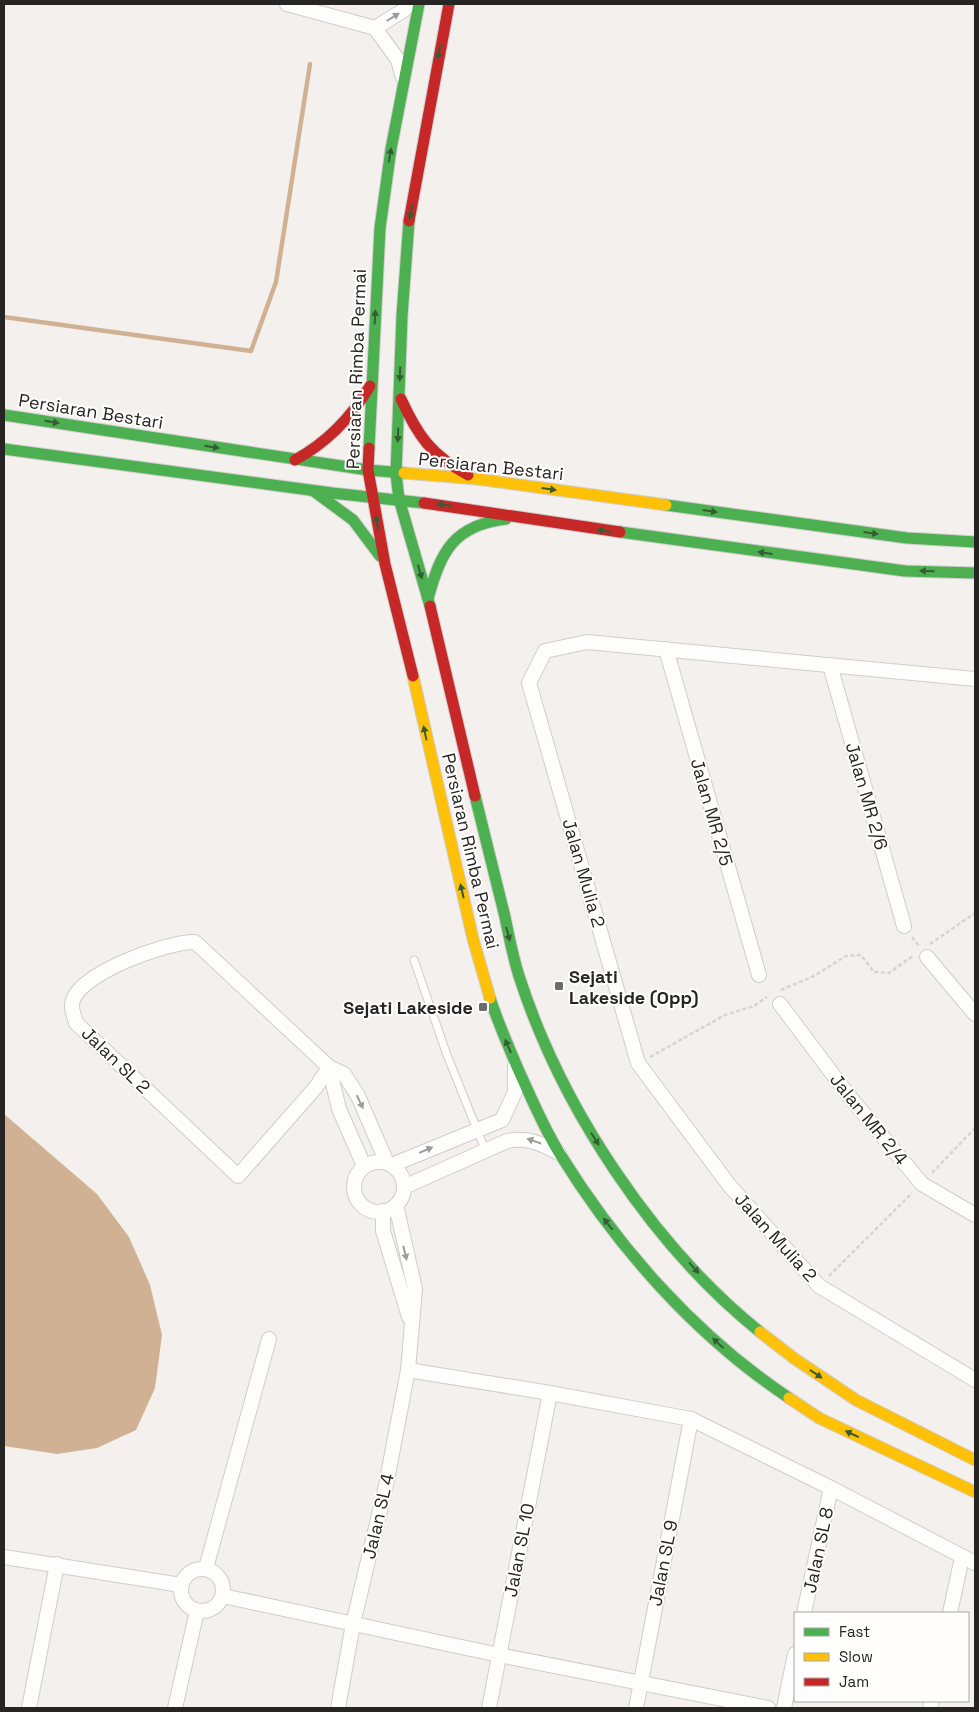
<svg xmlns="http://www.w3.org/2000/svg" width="979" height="1712" font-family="'Space Grotesk',sans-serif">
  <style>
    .water { fill: #d1b193 }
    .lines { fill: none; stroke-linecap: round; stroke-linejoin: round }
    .stream { stroke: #d1b193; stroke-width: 4.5 }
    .lane-casing { stroke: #d0cdcb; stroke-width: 9 }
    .street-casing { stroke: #d0cdcb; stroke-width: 16 }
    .fast-casing { stroke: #d0cdcb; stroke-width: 13 }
    .slow-casing { stroke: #d0cdcb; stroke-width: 13 }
    .jam-casing { stroke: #d0cdcb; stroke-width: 13 }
    .path { stroke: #d5d5d4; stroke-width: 2.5; stroke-dasharray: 4 2.5; stroke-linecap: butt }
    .lane { stroke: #fdfdfc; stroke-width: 7 }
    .street { stroke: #fdfdfc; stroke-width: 14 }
    .fast { stroke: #4caf50; stroke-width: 11 }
    .slow { stroke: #ffc107; stroke-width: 11 }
    .jam { stroke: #c62828; stroke-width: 11 }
    .oneway { fill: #9c9c9a }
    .oneway2 { fill: #355c35 }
    .poi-dot { fill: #6e6c6a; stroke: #fffefd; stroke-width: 2 }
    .labels { text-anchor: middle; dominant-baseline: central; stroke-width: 4; stroke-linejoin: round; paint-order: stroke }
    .street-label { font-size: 18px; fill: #262523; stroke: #fffefd }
    .poi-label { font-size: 18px; font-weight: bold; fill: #262523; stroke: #fffefd; text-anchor: start }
  </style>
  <rect width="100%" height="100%" fill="#f3f0ed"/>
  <polygon class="water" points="4,1114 97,1194 129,1237 150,1285 162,1335 155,1388 136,1430 97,1448 57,1454 4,1446"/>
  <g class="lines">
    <polyline class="stream" points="4,317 251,351 276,282 310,64"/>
    <g class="lane-casing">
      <polyline id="lane" points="414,960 447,1055 486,1152"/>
    </g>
    <g class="street-casing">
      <g id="street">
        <polyline points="287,4 375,28 398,60 403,78"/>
        <polyline points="375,28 404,10 409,4"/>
        <polyline points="666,649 759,975"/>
        <polyline points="830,665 904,926"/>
        <polyline points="975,679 587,642 545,651 529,683 638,1063 729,1185 819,1286 975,1380"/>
        <polyline points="927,957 975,1014"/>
        <polyline points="780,1004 849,1096 922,1184 975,1215"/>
        <path d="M329,1067L316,1087L238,1176L76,1023C75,1018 71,1009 72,1004C75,974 169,941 195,942L329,1067L344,1074L358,1096L387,1163"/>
        <polyline points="329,1067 339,1109 364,1166"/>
        <circle cx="379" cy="1187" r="25"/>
        <polyline points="392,1165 502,1120 515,1092 515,1066"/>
        <path d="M404,1187L507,1141C528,1137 540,1143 559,1153"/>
        <polyline points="383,1211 383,1231 409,1317"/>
        <polyline points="408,1370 550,1393 691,1419 831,1488 975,1563"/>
        <polyline points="4,1557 181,1585"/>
        <polyline points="206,1568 269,1339"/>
        <circle cx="202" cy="1590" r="21"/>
        <polyline points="223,1596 499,1655 768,1708"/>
        <polyline points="804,1613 831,1488"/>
        <polyline points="950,1613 962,1557"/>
        <polyline points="29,1708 57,1564"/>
        <polyline points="175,1708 197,1611"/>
        <polyline points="338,1708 353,1624 386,1485 408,1370 415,1289 396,1205"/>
        <polyline points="489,1708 550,1393"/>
        <polyline points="636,1708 691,1419"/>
        <polyline points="784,1708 795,1654"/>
        <polyline points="930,1708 932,1701"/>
      </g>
    </g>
    <g class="fast-casing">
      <g id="fast">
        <polyline points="409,221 402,316 396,474 399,499 430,606"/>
        <polyline points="4,415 368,470 404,473"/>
        <polyline points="369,448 380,228 391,149 419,4"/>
        <polyline points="4,449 332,493 424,503"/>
        <polyline points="315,492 353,520 380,556"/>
        <polyline points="666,505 907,538 975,542"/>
        <polyline points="620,532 905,571 975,573"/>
        <path d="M428,599C440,552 454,525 506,519"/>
        <path d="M475,796C485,836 495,877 505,917C509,937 513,957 519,976C561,1107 653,1246 760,1332"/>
        <path d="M490,998C498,1023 508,1045 518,1069C531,1097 543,1127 560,1154C618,1248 696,1336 789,1398"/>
      </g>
    </g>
    <g class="slow-casing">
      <g id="slow">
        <polyline points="404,473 477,479 666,505"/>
        <polyline points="413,676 473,939 490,998"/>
        <polyline points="760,1332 795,1359 856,1400 975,1460"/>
        <polyline points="789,1398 819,1418 975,1492"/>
      </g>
    </g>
    <g class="jam-casing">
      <g id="jam">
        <polyline points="409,221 449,4"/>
        <path d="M401,399C418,436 431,455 468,475"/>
        <polyline points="369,448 368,470 385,564 413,676"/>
        <path d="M295,460C328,442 351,418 370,386"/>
        <polyline points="424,503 620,532"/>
        <polyline points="430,606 475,796"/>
      </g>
    </g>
    <g class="path">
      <polyline points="912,937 919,946"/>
      <polyline points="930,944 975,913"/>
      <polyline points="781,990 814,976 846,956 861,955 874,972 889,973 913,956"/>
      <polyline points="650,1057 725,1015 754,1006 767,997"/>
      <polyline points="932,1173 975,1128"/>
      <polyline points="829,1276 912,1193"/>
    </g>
    <use href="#lane" class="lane"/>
    <use href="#street" class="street"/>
    <use href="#fast" class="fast"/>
    <use href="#slow" class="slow"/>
    <use href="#jam" class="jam"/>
  </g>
  <defs><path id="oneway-solid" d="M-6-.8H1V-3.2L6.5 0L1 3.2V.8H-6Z" transform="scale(1.25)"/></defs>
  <g class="oneway">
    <use href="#oneway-solid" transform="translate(393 17) rotate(-32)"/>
    <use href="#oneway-solid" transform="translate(360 1102) rotate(65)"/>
    <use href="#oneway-solid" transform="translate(534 1141) rotate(-161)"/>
    <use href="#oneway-solid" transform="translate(426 1150) rotate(-23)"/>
    <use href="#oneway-solid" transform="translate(405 1253) rotate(77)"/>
  </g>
  <g class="oneway2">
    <use href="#oneway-solid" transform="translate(439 52) rotate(101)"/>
    <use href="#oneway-solid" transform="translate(390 155) rotate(-81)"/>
    <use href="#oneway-solid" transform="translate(411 212) rotate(100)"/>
    <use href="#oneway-solid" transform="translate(375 317) rotate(-87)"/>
    <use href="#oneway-solid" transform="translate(400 374) rotate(92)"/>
    <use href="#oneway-solid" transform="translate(52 422) rotate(9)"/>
    <use href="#oneway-solid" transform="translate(398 435) rotate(92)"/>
    <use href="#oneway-solid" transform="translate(212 447) rotate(9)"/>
    <use href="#oneway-solid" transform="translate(549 489) rotate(8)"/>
    <use href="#oneway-solid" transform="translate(444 505) rotate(-172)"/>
    <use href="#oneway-solid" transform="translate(710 511) rotate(8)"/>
    <use href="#oneway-solid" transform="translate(377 523) rotate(-101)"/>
    <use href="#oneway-solid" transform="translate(604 531) rotate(-172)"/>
    <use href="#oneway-solid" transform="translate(871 533) rotate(8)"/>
    <use href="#oneway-solid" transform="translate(765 553) rotate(-172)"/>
    <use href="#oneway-solid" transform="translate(927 571) rotate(-178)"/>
    <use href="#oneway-solid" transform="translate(420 572) rotate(74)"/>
    <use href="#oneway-solid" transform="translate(425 733) rotate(-102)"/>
    <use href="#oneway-solid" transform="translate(462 891) rotate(-103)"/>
    <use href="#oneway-solid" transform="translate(508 934) rotate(76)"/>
    <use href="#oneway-solid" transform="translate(508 1046) rotate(-114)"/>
    <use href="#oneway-solid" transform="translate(595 1139) rotate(58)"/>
    <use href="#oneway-solid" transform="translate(608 1224) rotate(-128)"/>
    <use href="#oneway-solid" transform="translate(694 1268) rotate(48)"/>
    <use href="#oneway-solid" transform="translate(718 1343) rotate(-137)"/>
    <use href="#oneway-solid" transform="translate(816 1374) rotate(34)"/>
    <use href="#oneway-solid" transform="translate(852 1434) rotate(-155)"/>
  </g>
  <g class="poi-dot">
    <rect x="554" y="981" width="10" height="10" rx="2.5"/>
    <rect x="478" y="1002" width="10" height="10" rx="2.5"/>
  </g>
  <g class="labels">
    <g class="street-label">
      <text transform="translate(356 369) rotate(-88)">Persiaran Rimba Permai</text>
      <text transform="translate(91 411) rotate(9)">Persiaran Bestari</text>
      <text transform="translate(491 466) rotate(6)">Persiaran Bestari</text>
      <text transform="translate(867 796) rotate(74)">Jalan MR 2/6</text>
      <text transform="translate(712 812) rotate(74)">Jalan MR 2/5</text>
      <text transform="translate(471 851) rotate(77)">Persiaran Rimba Permai</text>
      <text transform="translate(584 873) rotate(74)">Jalan Mulia 2</text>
      <text transform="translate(116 1060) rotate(44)">Jalan SL 2</text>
      <text transform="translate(869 1119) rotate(51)">Jalan MR 2/4</text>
      <text transform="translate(776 1237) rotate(48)">Jalan Mulia 2</text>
      <text transform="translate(378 1516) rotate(-77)">Jalan SL 4</text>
      <text transform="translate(519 1550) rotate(-79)">Jalan SL 10</text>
      <text transform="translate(818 1550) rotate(-78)">Jalan SL 8</text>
      <text transform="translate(663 1563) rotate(-79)">Jalan SL 9</text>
    </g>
    <g class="poi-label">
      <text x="569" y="976">Sejati<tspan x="569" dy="21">Lakeside (Opp)</tspan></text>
      <text x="473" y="1007" text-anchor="end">Sejati Lakeside</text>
    </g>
  </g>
  <rect width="979" height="1712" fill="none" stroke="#262523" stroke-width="10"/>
  <rect x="794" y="1612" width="175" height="90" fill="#fffefd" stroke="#a8a7a6"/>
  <rect x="804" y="1628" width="25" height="8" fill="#4caf50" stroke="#a8a7a6"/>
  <text x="839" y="1637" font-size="15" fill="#262523">Fast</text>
  <rect x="804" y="1653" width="25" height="8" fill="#ffc107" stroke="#a8a7a6"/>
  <text x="839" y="1662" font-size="15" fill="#262523">Slow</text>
  <rect x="804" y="1678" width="25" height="8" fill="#c62828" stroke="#a8a7a6"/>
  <text x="839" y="1687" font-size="15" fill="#262523">Jam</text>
</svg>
